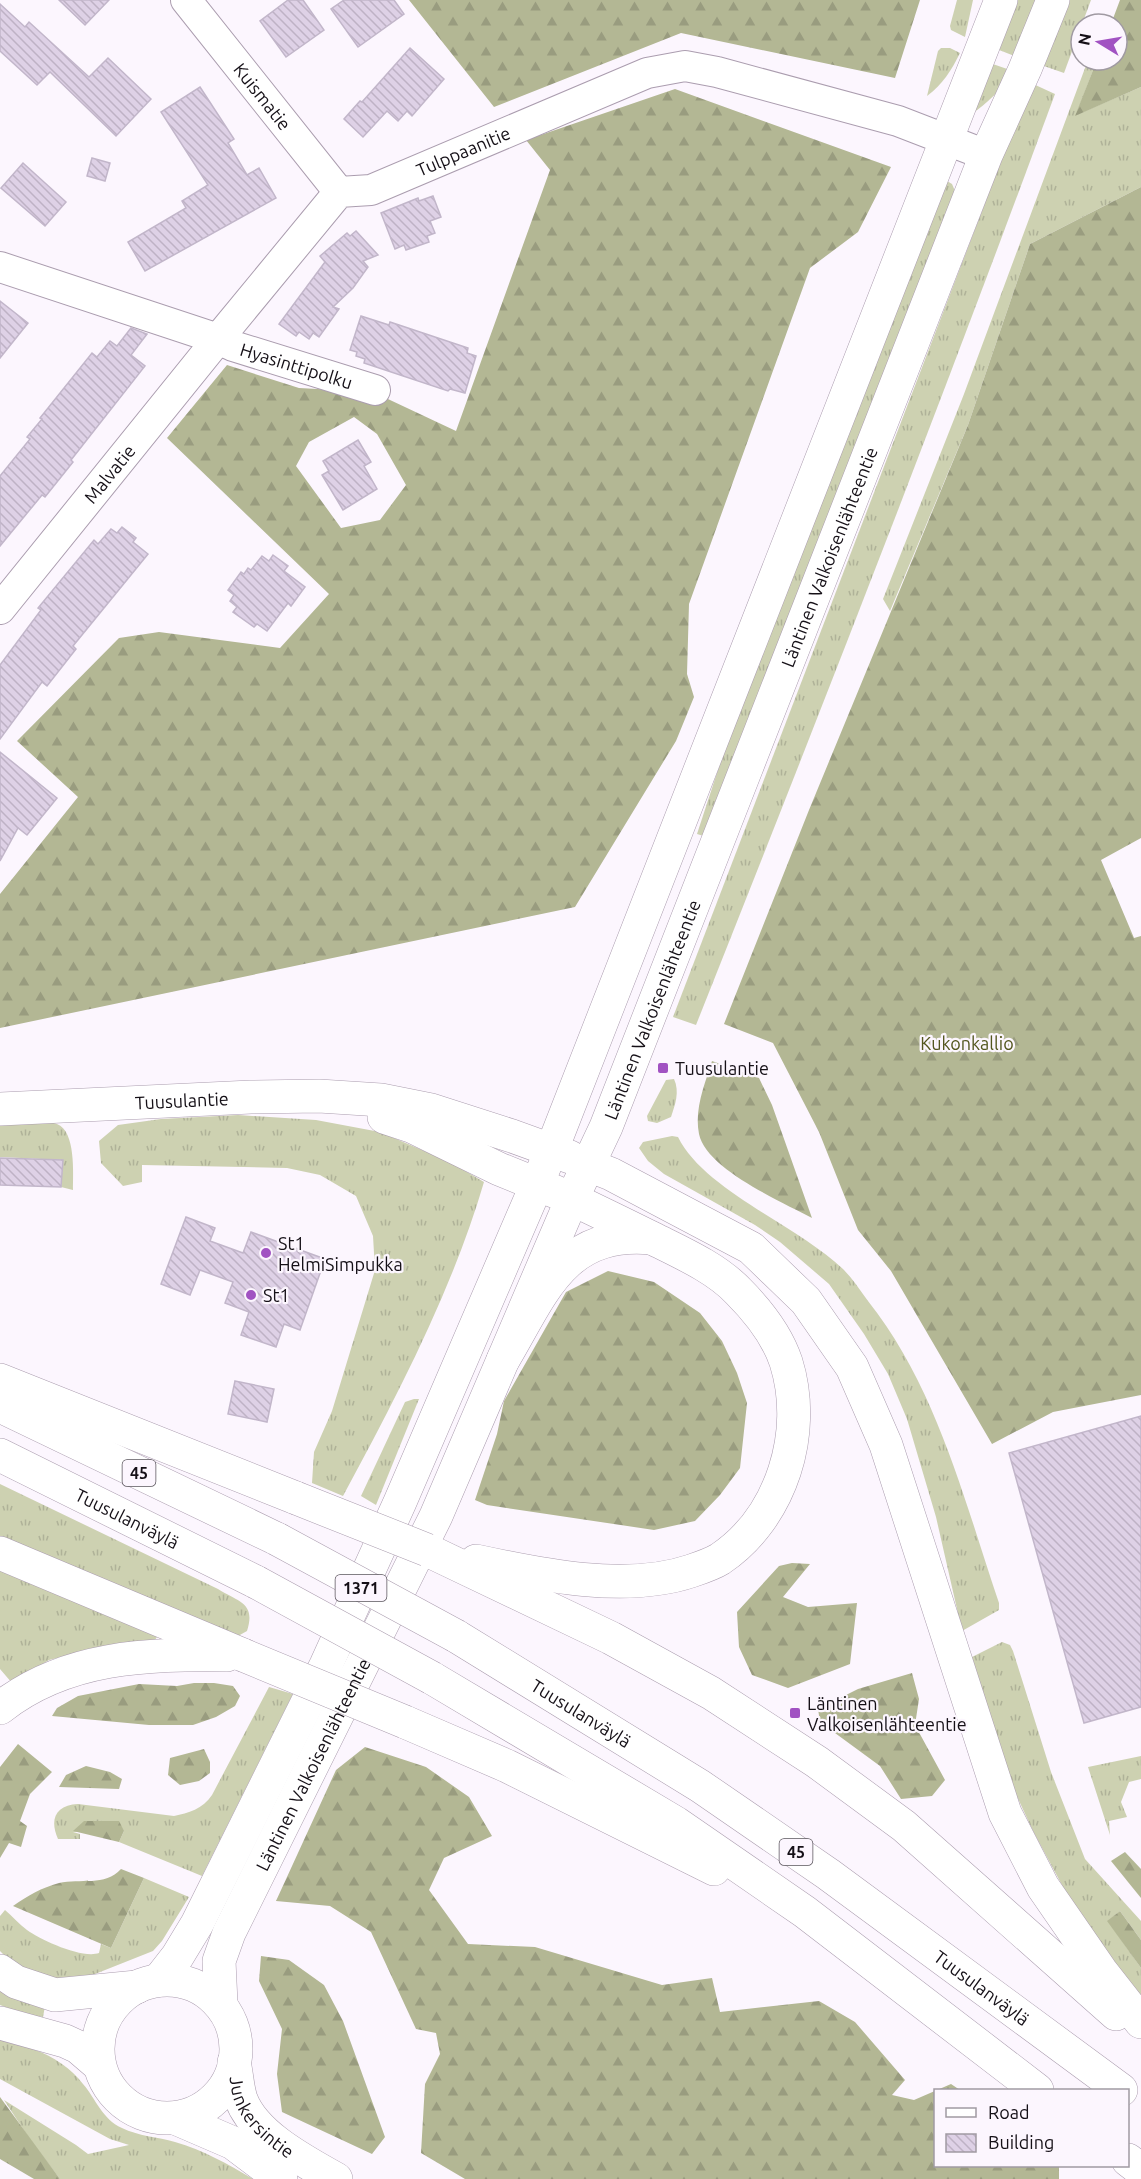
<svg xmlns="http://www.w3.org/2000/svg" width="1141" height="2179" font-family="Ubuntu,sans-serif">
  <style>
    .grass { fill: url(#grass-tufts) }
    .forest { fill: url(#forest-firs); fill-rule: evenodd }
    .building { fill: url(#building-back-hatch); stroke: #c2b6ca; stroke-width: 1.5 }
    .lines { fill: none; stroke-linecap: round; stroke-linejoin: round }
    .minor-casing { stroke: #ab9daf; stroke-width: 32 }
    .major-casing { stroke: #ab9daf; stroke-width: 34 }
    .highway-casing { stroke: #ab9daf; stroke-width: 34 }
    .minor { stroke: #fff; stroke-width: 30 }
    .major { stroke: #fff; stroke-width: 33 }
    .highway { stroke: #fff; stroke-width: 33 }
    .highway-bridge-casing { stroke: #ab9daf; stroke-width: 34; stroke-linecap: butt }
    .highway-bridge { stroke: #fff; stroke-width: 33 }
    .poi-dot { fill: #a152c2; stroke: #fcf6fe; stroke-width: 2 }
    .labels { text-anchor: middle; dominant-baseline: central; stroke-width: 4.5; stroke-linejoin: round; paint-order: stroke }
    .shield { fill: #fcf6fe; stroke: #5a555c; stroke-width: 1.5 }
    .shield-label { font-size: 16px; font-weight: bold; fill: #151017 }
    .street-label { font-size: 18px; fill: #151017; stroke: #fcf6fe }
    .park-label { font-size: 18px; fill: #53561e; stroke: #fcf6fe }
    .poi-label { font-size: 18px; fill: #151017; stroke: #fcf6fe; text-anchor: start }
  </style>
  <defs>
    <pattern id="grass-tufts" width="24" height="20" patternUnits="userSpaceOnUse" patternTransform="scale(1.5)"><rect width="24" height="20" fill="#cdd1b1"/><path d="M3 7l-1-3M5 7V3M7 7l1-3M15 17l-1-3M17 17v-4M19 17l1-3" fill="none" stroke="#afb298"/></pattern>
    <pattern id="forest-firs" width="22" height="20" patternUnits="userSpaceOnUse" patternTransform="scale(1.5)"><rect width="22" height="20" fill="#b3b794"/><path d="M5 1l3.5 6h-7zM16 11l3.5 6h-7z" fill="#999c7f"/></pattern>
    <pattern id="building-back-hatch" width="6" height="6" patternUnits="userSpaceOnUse" patternTransform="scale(1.5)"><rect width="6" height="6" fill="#ded1e6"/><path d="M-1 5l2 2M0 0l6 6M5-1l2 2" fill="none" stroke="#beb2c5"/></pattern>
  </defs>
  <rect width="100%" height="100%" fill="#fcf6fe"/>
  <g class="grass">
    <polygon points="957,0 973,0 965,37 951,30 950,26"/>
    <polygon points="1013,0 1040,0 1017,57 994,48"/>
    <polygon points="1066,0 1091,0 1064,73 1041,65"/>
    <path d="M941,48H950L960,53C951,71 943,84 927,96L938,51Z"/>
    <polygon points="1088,60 1097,60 1076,115 1141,87 1141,187 1030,244 968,425 890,611 883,599 964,394"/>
    <path d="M987,62L1013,71C1001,90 988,103 970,115Z"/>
    <path d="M1031,83L1055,94C940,406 819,716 696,1025L673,1017Z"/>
    <polygon points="947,181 952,184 955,191 707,837 697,834 731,730"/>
    <path d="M674,1079C680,1092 675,1105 671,1117L657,1123L648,1121L647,1116L666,1080Z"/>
    <path d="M238,1115L316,1120L380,1132L450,1162L484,1182C452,1291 397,1396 343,1496L312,1483L314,1452L332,1411L375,1270L373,1236L356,1196L320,1175L287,1168L142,1165V1182L123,1186L101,1163L99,1141L118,1125L161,1119Z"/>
    <path d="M0,1121C14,1122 46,1120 57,1124C76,1131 73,1174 73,1190L61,1187L63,1160L0,1157Z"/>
    <path d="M672,1136L678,1137C704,1190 798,1226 843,1269C852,1278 860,1290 868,1301C937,1388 964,1500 999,1603V1610L962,1631L936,1517L907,1419L888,1374L864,1334L829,1284L780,1242L755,1225L664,1174L648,1161L639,1148L643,1142Z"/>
    <polygon points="414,1399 419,1399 376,1505 361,1496 405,1402"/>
    <path d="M0,1484L218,1589C239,1602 256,1603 247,1631L238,1636L0,1539Z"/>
    <polygon points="0,1568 156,1634 157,1637 155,1640 103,1647 49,1660 12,1683 0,1669"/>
    <polygon points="1002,1642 1010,1645 1013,1651 1051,1772 1085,1859 1141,1921 1141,1940 1120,1911 1108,1921 1141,1968 1141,1996 1128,1982 1063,1887 1033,1831 1014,1790 968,1659"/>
    <path d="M269,1687L293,1694L202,1876L119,1842L124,1831L73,1832L80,1834V1839H58C49,1819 56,1805 78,1804L174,1816C188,1813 203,1809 212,1795Z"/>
    <polygon points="1141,1756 1141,1779 1129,1782 1121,1802 1127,1817 1109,1821 1110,1835 1088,1767"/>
    <path d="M144,1878L189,1897L162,1941L153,1951L85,1978L63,1979L43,1976L27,1970L7,1958L0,1951V1916L5,1910C12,1916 19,1924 27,1930C41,1940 82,1959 99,1953L101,1944L111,1948Z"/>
    <polygon points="0,1984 45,2006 43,2017 24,2014 0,2005"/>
    <path d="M0,2040C12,2044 24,2046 35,2050C53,2056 72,2069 83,2084C96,2099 102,2119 122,2128C138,2136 158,2137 175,2142C203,2150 228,2164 253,2179H60L31,2141L4,2100L76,2145L88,2154L129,2145L110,2139L0,2079Z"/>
  </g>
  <g class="forest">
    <polygon points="409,0 920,0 895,78 681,33 494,107"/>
    <polygon points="1120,0 1141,0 1141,87 1075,116 1097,60 1117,60 1117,24 1111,24"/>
    <path d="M675,89L891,167L858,232L810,268L689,604L687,674L694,697L676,741L575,907L0,1028V894L78,797L17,741L119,638L159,632L280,648L329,594L167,438L227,365L299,388L373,392L456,431L550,170L526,140ZM354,417L377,434L406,485L380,520L341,528L296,466L309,442Z"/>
    <polygon points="1141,187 1141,838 1101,860 1134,938 1141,936 1141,1395 1053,1412 992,1444 891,1271 858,1230 819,1132 773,1043 724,1024 809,810 968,425 1030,244"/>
    <path d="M712,1061L759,1078L772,1105L812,1218C782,1202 706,1169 699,1134C694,1109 705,1084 712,1061Z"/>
    <polygon points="608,1271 654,1282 700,1313 722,1341 737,1373 747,1403 740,1468 720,1495 695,1521 654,1530 487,1505 475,1500 497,1434 504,1401 566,1292"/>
    <polygon points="792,1563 810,1564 783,1597 808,1607 857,1603 850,1664 788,1688 752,1675 739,1647 737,1612 779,1566"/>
    <polygon points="912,1673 919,1699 915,1725 945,1780 932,1796 901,1799 880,1766 820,1722 818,1709 858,1689"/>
    <polygon points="194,1683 214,1683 233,1686 240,1696 235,1706 216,1717 193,1725 149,1725 52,1716 57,1708 78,1696 139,1684 177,1686"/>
    <polygon points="18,1744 52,1772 30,1794 20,1821 27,1826 21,1847 9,1843 0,1858 0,1767"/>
    <polygon points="365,1747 426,1767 469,1797 492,1836 444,1858 429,1890 468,1944 535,1947 662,1985 712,1978 720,2012 819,2001 855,2022 905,2080 892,2095 914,2100 951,2084 960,2090 936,2090 936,2166 1059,2166 1059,2179 465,2179 421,2153 425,2084 440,2054 436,2033 416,2029 371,1932 330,1906 276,1901 336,1770"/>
    <polygon points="204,1749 210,1762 210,1773 199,1781 180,1785 168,1775 170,1758"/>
    <polygon points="86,1766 110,1772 122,1779 119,1789 59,1787 66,1775"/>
    <polygon points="84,1821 119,1821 124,1831 119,1842 73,1831"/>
    <polygon points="1125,1852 1141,1869 1141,1898 1111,1861"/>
    <path d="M121,1869L144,1878L111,1948L13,1906C29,1895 41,1888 59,1883C80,1878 105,1887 121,1869Z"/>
    <polygon points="1120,1911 1141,1940 1141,1968 1107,1921"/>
    <polygon points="261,1956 289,1960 324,1985 343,2021 385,2137 372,2154 282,2112 277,2074 282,2029 259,1981"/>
    <polygon points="0,2097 60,2179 34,2179 0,2159"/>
  </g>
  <g class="building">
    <polygon points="59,0 109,0 85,25"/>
    <polygon points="288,0 303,0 324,30 286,57 260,21"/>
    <polygon points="344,0 394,0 404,14 358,47 331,9"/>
    <polygon points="0,4 25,27 29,22 89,77 108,58 151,99 116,136 50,72 37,85 0,51"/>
    <polygon points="410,48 444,79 412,116 407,111 398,121 387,111 363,137 344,119 360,101 362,102"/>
    <polygon points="200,87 234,139 228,143 247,175 259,168 276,198 145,271 128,242 186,208 182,201 208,185 161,112"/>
    <polygon points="92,158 110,163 105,181 87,176"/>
    <polygon points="23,163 66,202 45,226 1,188"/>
    <polygon points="433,196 441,217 430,221 435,233 427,236 429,242 406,250 404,245 395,249 381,213 418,198 419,201"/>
    <polygon points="356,231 378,255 363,261 368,267 353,288 333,307 339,309 319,337 313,333 309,339 299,332 296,336 279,324 325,262 320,256 347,233 350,236"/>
    <polygon points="0,301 28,323 0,358"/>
    <polygon points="361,316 389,325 390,322 468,348 467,353 476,356 465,393 450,389 448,391 364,363 365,359 356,356 357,352 350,350"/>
    <polygon points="131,328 147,334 131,355 145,366 71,460 73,462 45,497 42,495 0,546 0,476 30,439 27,437 42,419 40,418 92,353 97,357 110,341 117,346"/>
    <polygon points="358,440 371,462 364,466 377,489 343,510 322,475 329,471 323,461"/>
    <polygon points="122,527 136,538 133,542 148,554 73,646 76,649 47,686 42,682 0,739 0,665 41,610 38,608 94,540 98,544 111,529 117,533"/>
    <polygon points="273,555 288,566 284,571 305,587 291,606 288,603 267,631 257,624 254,627 233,612 237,607 230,601 234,595 228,590 241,572 244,574 248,568 251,570 262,556 269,561"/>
    <polygon points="0,752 57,798 27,835 18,828 0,861"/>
    <polygon points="0,1158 63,1160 61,1187 0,1185"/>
    <polygon points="186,1217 215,1228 210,1241 243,1253 251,1232 325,1259 300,1330 284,1324 276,1347 241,1335 249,1312 225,1303 233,1282 200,1270 190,1295 161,1284"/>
    <polygon points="235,1381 274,1389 267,1422 228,1414"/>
    <polygon points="1141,1416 1141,1707 1084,1723 1009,1453"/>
  </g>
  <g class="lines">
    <g class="minor-casing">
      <g id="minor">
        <path id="s1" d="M186,0L339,192"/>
        <path id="s2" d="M0,267L218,339L339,192L371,190L647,73L685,66L717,72L898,121L986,155"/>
        <path id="s3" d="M0,609L218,339L233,346L375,390"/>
      </g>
    </g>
    <g class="major-casing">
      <g id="major">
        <path id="s4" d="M0,1109L251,1097L319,1096L381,1100L431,1110L512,1136L570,1157"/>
        <polyline points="384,1117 411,1126 499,1169 556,1192"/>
        <polyline points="159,1980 177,1957 197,1924 326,1665 400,1502 552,1149 1001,0"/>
        <circle cx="167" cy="2049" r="69"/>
        <path id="s5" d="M221,2003L219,1961L229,1933L436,1516L572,1199L606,1127L986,155L1025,69L1053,0"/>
        <path id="s6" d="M234,2062C237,2074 237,2087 241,2099C254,2135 304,2161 336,2179"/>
        <polyline points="175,2118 233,2143 281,2179"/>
      </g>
    </g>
    <g class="highway-casing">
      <g id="highway">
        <polyline points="588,1165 611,1174 751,1248 806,1301 852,1367 886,1445 1005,1813 1043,1887 1101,1971 1141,2022"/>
        <path d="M503,1360C542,1295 562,1230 651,1238"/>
        <polyline points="0,1380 296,1498"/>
        <polyline points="0,1406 277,1539"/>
        <path id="s7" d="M0,1455L256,1582"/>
        <polyline points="427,1550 611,1638 711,1693 817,1762 904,1826 1116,2014"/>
        <polyline points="0,1553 243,1655"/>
        <path d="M476,1561C541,1575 626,1593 691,1571C700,1568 712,1564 720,1559C782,1517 808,1432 786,1362C777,1335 757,1310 738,1291C716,1268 682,1253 654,1239C626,1225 599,1212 572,1199"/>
        <path id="s8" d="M456,1636L700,1786L828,1874L1121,2090"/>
        <polyline points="432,1678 676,1823 805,1912 1037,2090"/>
        <path d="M0,1708C66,1656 147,1654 227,1655"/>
        <polyline points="405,1722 507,1766 714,1869"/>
        <polyline points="0,1971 16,1982 55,1995 137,1987"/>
        <polyline points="0,2023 65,2041 78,2047 99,2065"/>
        <polyline points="1128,2160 1141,2170"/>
      </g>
    </g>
    <use href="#minor" class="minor"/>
    <use href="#major" class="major"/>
    <use href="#highway" class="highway"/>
    <g class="highway-bridge-casing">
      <g id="highway-bridge">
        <polyline points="296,1498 427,1550"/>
        <polyline points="277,1539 456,1636"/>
        <polyline points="256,1582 432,1678"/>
        <polyline points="243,1655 405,1722"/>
      </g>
    </g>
    <use href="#highway-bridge" class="highway-bridge"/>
  </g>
  <g class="poi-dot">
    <rect x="657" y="1062" width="12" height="12" rx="3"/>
    <circle cx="266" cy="1253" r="6"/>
    <circle cx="251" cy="1295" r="6"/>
    <rect x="789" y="1707" width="12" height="12" rx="3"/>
  </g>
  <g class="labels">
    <g class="shield">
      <rect x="122.5" y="1460" width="33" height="26" rx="4.5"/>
      <rect x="335.5" y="1575" width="51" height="26" rx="4.5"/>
      <rect x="779.5" y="1839" width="33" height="26" rx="4.5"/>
    </g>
    <g class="shield-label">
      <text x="139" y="1473">45</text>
      <text x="361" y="1588">1371</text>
      <text x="796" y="1852">45</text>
    </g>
    <g class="street-label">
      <text stroke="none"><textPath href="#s1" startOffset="123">Kuismatie</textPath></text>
      <text stroke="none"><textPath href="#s2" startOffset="552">Tulppaanitie</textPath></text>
      <text stroke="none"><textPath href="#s3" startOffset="430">Hyasinttipolku</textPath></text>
      <text stroke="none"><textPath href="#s3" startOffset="174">Malvatie</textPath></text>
      <text stroke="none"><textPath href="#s5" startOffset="1574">Läntinen Valkoisenlähteentie</textPath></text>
      <text stroke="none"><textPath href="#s5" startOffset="1088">Läntinen Valkoisenlähteentie</textPath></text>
      <text stroke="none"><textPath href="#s4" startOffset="182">Tuusulantie</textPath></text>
      <text stroke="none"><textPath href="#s7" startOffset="142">Tuusulanväylä</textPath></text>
      <text stroke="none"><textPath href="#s8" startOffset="147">Tuusulanväylä</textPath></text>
      <text stroke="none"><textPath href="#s5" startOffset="260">Läntinen Valkoisenlähteentie</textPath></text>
      <text stroke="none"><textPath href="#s8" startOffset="633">Tuusulanväylä</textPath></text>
      <text stroke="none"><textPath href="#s6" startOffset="64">Junkersintie</textPath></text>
    </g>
    <g class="park-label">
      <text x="967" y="1043">Kukonkallio</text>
    </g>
    <g class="poi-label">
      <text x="675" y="1068">Tuusulantie</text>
      <text x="278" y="1243">St1<tspan x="278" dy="21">HelmiSimpukka</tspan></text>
      <text x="263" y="1295">St1</text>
      <text x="807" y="1703">Läntinen<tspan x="807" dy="21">Valkoisenlähteentie</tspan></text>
    </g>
  </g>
  <rect x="934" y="2089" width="195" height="78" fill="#fcf6fe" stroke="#a09aa2" stroke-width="1.5"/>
  <rect x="946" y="2108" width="30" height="9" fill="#ffffff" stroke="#a09aa2" stroke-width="1.5"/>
  <text x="988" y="2119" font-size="18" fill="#151017">Road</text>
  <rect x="946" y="2134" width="30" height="18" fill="url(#building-back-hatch)" stroke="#a09aa2" stroke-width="1.5"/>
  <text x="988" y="2149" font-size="18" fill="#151017">Building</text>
  <g transform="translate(1099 42) rotate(281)"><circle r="28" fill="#fcf6fe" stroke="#a09aa2" stroke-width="1.5"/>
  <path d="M0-4.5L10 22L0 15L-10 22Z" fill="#a152c2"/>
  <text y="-9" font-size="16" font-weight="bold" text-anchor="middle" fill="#151017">N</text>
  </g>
</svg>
